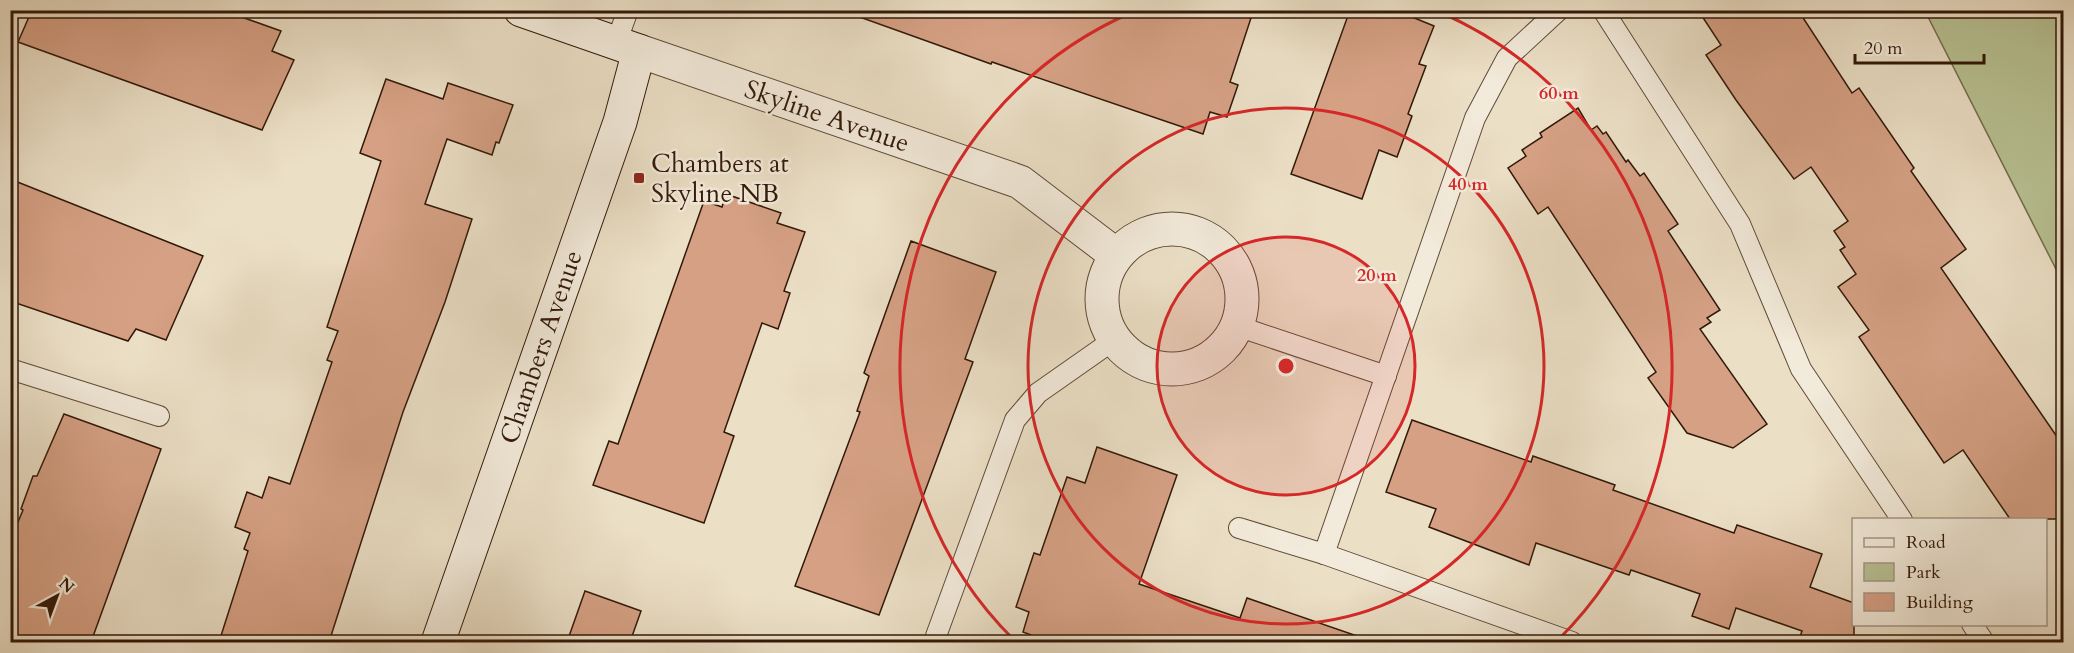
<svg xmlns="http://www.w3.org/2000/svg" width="2074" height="653" font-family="Cardo,serif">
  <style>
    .green { fill: #b8c294; stroke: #756e4e; stroke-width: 1.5 }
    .building { fill: #d5a084; stroke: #321908; stroke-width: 1.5 }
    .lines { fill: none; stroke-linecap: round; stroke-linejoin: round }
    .lane-casing { stroke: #604a38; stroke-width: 22 }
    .street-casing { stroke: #604a38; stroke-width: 35 }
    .secondary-casing { stroke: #321908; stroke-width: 35 }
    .lane { stroke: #f2eada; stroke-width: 20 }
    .street { stroke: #f2eada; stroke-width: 33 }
    .secondary { stroke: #f2eada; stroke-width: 33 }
    .ring { fill: none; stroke: #d62828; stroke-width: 3 }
    .poi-dot { fill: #8f2418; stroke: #f2eada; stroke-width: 2 }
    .labels { text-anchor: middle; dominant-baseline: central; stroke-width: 5; stroke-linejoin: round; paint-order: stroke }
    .street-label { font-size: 26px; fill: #321908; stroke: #f2eada }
    .poi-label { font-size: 26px; fill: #321908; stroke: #f2eada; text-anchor: start }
    .centre { fill: #d62828; stroke: #f2eada; stroke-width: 3 }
    .ring-label { font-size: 18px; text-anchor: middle; font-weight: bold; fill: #d62828; stroke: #f2eada; stroke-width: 5; stroke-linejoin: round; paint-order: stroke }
  </style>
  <rect width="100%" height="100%" fill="#ebdfc6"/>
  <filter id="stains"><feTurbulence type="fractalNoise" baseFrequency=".00333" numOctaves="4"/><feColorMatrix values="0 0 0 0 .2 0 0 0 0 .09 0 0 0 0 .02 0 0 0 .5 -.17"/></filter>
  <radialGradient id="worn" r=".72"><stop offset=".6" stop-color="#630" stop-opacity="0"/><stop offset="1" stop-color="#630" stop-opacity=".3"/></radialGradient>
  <polygon class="green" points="1925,11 2063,11 2063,278 2058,273"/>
  <g class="building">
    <polygon points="32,10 222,10 281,31 272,51 294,60 262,130 18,42"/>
    <polygon points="855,10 1230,10 1251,18 1230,82 1238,85 1227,117 1210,112 1203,134 992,62 991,64 854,15"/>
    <polygon points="1350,10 1395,10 1434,26 1419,64 1426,66 1408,114 1412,116 1397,157 1379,150 1362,199 1291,174"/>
    <polygon points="1698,10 1798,10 1852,93 1859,88 1914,168 1911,171 1966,249 1941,268 2064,447 2064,519 2010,519 1963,450 1944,463 1859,337 1869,330 1838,287 1856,274 1840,250 1845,247 1834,231 1848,221 1811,167 1794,179 1736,100 1706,55 1721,45"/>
    <polygon points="386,79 443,99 448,83 513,105 499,143 496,142 492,155 447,139 425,204 472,219 445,302 403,412 329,642 219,642 248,551 244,549 250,533 235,527 247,492 262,498 269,477 290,484 332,362 327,360 338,331 327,327 381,161 360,153"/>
    <polygon points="1578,108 1591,130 1597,126 1603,134 1606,132 1626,162 1628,160 1640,176 1644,173 1678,224 1668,231 1720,310 1707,318 1711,322 1700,329 1767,424 1733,448 1687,433 1648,378 1656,372 1548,207 1538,214 1508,168 1526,156 1522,150 1542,137 1540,133"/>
    <polygon points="10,179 203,256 166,340 136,329 128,341 10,301"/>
    <polygon points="726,194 781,213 777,223 805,232 784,291 790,293 778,329 762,323 724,432 734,436 704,523 593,485 609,441 618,444 704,201 722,207"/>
    <polygon points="911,241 996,272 965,359 973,362 879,615 795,586 860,412 857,411 869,376 864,373"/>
    <polygon points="64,414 161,449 91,642 10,642 10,541 23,510 21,509 33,476 37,476"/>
    <polygon points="1412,420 1531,462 1533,456 1615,485 1613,490 1734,533 1737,525 1822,554 1810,587 1854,603 1854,642 1798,642 1802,631 1736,608 1729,629 1692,616 1700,594 1631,570 1629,575 1536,543 1529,565 1429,527 1436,509 1386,492"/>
    <polygon points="1097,447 1177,475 1139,584 1240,618 1247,598 1360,637 1359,642 1029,642 1031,635 1023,632 1029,612 1016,607 1034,553 1040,555 1067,477 1085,483"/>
    <polygon points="585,591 641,611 630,642 567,642"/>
  </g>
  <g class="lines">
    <g class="lane-casing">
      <g id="lane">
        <polyline points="1603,10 1740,224 1801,369 1902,520"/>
        <polyline points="616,43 628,10"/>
        <polyline points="1237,326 1386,376"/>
        <polyline points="10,369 159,416"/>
        <polyline points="1239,528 1324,554 1572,642"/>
        <polyline points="1324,554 1475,118 1507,58 1559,10"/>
        <polyline points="1972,624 1984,642"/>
        <polyline points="936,636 1015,420 1038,393 1115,339"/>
      </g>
    </g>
    <g class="street-casing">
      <g id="street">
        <polyline points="639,51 1020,182 1116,255"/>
        <circle cx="1172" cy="299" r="70"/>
      </g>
    </g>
    <g class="secondary-casing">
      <polyline id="secondary" points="438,642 620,122 639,51 521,10"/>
    </g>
    <use href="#lane" class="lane"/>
    <use href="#street" class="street"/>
    <use href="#secondary" class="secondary"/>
  </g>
  <circle cx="1286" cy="366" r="129" fill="#d62828" fill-opacity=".12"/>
  <g class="ring">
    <circle cx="1286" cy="366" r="129"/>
    <circle cx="1286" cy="366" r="258"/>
    <path d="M1015 641A386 386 0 0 1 1135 11M1437 11A386 386 0 0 1 1557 641"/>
  </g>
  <rect class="poi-dot" x="633" y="172" width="12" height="12" rx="3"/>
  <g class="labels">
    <g class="street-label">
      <text transform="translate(827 116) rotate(19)">Skyline Avenue</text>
      <text transform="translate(541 347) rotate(-71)">Chambers Avenue</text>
    </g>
    <g class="poi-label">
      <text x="651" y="163">Chambers at<tspan x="651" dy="30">Skyline NB</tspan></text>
    </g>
  </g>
  <circle cx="1286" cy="366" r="9" class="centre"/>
  <g class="ring-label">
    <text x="1559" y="99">60 m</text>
    <text x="1468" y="190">40 m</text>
    <text x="1377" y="281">20 m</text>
  </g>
  <rect width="2074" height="653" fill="none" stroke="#ebdfc6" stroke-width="36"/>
  <rect x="12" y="12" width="2050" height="629" fill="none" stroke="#321908" stroke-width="3"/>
  <rect x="18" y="18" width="2038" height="617" fill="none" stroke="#321908" stroke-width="1.5"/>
  <rect x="1852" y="518" width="195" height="108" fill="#f2eada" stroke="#a59686" stroke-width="1.5"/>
  <rect x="1864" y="538" width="30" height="9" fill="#f2eada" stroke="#a59686" stroke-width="1.5"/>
  <text x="1906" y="548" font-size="18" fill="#321908">Road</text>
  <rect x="1864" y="563" width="30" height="18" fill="#b8c294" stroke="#a59686" stroke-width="1.5"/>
  <text x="1906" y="578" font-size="18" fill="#321908">Park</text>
  <rect x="1864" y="593" width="30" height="18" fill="#d5a084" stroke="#a59686" stroke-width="1.5"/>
  <text x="1906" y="608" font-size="18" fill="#321908">Building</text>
  <g transform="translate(57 596) rotate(41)" stroke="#f2eada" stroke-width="4.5" paint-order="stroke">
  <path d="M0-4.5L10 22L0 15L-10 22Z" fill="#321908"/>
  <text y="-9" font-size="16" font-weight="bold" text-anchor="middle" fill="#321908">N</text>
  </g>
  <path d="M1855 54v9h129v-9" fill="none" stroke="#321908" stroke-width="3"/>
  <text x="1864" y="54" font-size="18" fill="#321908" stroke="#f2eada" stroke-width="4.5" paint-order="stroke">20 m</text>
  <rect width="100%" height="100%" filter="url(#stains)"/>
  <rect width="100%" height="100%" fill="url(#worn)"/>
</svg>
